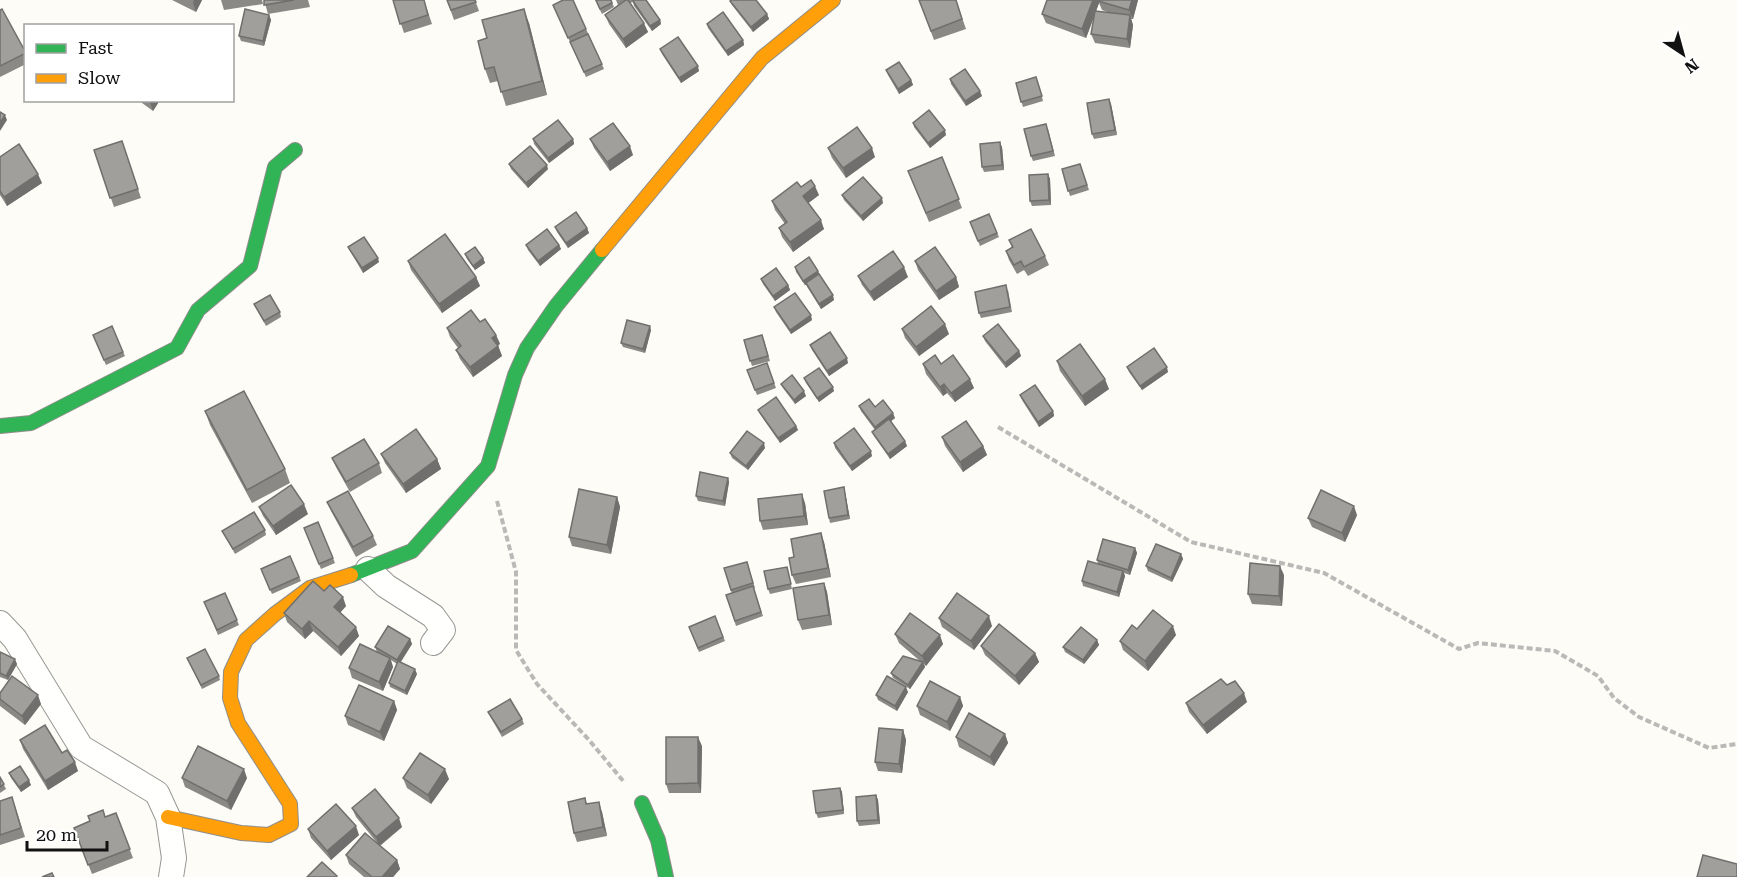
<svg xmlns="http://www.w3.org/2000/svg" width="1737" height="877" font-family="'Roboto Serif',serif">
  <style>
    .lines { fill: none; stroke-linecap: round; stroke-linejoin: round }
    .street-casing { stroke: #979795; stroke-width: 26 }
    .fast-casing { stroke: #8e8d8b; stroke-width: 16 }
    .slow-casing { stroke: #8e8d8b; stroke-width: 16 }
    .path { stroke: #b9b9b8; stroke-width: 4; stroke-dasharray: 6 3; stroke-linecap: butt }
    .street { stroke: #fffffe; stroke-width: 24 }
    .fast { stroke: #30b455; stroke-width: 14 }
    .slow { stroke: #ff9f0a; stroke-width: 14 }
    .wall { fill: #8a8986; fill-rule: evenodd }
    .shaded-wall { fill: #716f6d }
    .building { fill: #a19f9c; stroke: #716f6d; stroke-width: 1.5 }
  </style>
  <rect width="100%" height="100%" fill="#fdfcf7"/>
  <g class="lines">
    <g class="street-casing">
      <g id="street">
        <polyline points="368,569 386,586 433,616 443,630 433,643"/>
        <polyline points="0,623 15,639 81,747 157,793 168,817 174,858 171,877"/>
      </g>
    </g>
    <g class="fast-casing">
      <g id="fast">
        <polyline points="0,426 31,423 177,348 198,310 250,266 275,167 295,150"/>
        <polyline points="351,575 412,551 488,466 515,375 527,348 556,306 602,250"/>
        <polyline points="642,803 658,840 666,877"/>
      </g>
    </g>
    <g class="slow-casing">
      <g id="slow">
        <polyline points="602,250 762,58 833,0"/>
        <polyline points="168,817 241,833 269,835 291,824 290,804 238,723 230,698 231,672 246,640 275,614 310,588 351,575"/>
      </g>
    </g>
    <g class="path">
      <polyline points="998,427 1191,542 1324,573 1459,649 1478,643 1555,651 1598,676 1614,698 1639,717 1709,748 1737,744"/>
      <polyline points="497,501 516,572 516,650 537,684 589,740 624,782"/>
    </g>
    <use href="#street" class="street"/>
    <use href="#fast" class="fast"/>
    <use href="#slow" class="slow"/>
  </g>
  <g class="wall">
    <polygon points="172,0 202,0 196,12"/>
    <polygon points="221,0 262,0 263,4 224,10"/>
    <polygon points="264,0 308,0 310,7 268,14"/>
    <polygon points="393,0 424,0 432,24 404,33"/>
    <polygon points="447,0 475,0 479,11 454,20"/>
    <polygon points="595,0 611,0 614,7 602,14"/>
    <polygon points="616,0 646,0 660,20 661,24 652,31 634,6 633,2 630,3 648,32 626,48 609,24 605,15 618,5"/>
    <polygon points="919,0 956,0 966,29 934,40"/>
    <path d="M1047,0H1138L1133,19H1131L1133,25L1130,48L1095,43L1091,34L1094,17L1086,38L1046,23L1042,14ZM1099,3L1102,10L1110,13L1096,11Z"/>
    <polygon points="730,1 767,14 769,19 753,32 732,5"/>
    <polygon points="555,9 586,29 604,69 586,77"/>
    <polygon points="0,10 26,52 26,64 0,77"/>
    <polygon points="269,15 271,20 264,46 241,41 239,36"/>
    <polygon points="529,23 547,95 506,106 498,81 490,83 485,69"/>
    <polygon points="707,24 743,40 744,45 728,56 708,28"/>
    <polygon points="660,49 699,71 681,83 662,54"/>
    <polygon points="886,70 911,80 913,85 899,94 888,75"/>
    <polygon points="950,79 982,96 966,106 951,84"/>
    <polygon points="1038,82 1043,101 1023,107 1016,83"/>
    <polygon points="138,100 160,100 153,111"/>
    <polygon points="1111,104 1117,135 1094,139 1092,134"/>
    <polygon points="913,123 946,135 930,148 914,127"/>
    <polygon points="1048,129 1055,156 1033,161 1031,156"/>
    <polygon points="533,139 573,139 574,144 549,163 534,144"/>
    <polygon points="590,139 633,155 610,171 594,148"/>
    <polygon points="122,141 141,198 114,207 94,150"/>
    <polygon points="1002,147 1004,170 984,172 982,167"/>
    <polygon points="828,148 875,157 846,178 832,158"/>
    <polygon points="0,157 42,183 7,206 0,195"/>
    <polygon points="942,157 962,208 929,222 912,180"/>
    <polygon points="509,164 548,169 528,188 511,169"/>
    <polygon points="1080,164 1089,190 1070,196 1062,169"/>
    <polygon points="1048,174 1050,179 1051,205 1032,206 1030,201"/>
    <polygon points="801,187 819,195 808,203 824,229 793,252 782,237 779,228 785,224 775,210 772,201"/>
    <polygon points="842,195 883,203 863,221 844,200"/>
    <polygon points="989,214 999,237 980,246 970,222"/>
    <polygon points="555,227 587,228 589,233 568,248 557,232"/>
    <polygon points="1009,240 1045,256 1049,265 1028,276 1024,270 1017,274 1009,260 1006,251 1012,248"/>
    <polygon points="526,245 559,245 561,249 540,266 528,250"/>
    <polygon points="348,247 379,262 363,273 350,251"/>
    <polygon points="465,254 483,258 485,263 475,270 467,259"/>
    <polygon points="408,261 476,277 480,286 442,313 411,270"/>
    <polygon points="915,261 956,277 959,287 939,300 918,270"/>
    <polygon points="795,267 820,275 834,300 821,309 806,285 805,285 796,272"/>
    <polygon points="858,276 908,277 874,301 862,285"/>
    <polygon points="761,279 788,285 790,290 775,301 763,284"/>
    <polygon points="1008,290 1012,312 981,318 979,313"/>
    <polygon points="254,304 280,312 281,317 266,326"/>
    <polygon points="774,307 812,320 791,334 776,312"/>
    <polygon points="480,322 496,335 500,344 498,345 502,356 473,377 460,359 456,350 458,348 450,337 447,328"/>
    <polygon points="902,329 949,334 919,356 905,338"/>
    <polygon points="651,330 645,353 623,347 621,343"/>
    <polygon points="983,336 1019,351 1021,356 1006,368 985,341"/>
    <polygon points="95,340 123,352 125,356 106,365"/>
    <polygon points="744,340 764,340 770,361 752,366"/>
    <polygon points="810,345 848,363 829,376 812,350"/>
    <polygon points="1057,361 1109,389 1085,406 1060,371"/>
    <polygon points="767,363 776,388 757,395 747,370"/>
    <polygon points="923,364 941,364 974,388 955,402 947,393 943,396 926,374"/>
    <polygon points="1127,367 1168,372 1142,390 1129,372"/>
    <polygon points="804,378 834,391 819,402 806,383"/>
    <polygon points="781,384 806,396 795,404 783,388"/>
    <polygon points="1020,395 1053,411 1054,416 1039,427 1022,400"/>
    <polygon points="859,406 875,407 895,418 891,421 907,446 890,459 874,436 872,432 875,430 861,411"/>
    <polygon points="758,410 796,426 798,430 780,443 760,414"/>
    <polygon points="205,411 285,469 290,483 252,503 210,425"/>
    <polygon points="942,437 983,446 987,455 963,472 945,446"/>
    <polygon points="834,443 872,456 852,471 835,448"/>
    <polygon points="765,448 748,470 732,458 730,453"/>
    <polygon points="381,454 437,459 441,469 406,493 385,463"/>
    <polygon points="332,458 379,463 382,473 350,492 336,467"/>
    <polygon points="728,478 729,482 725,506 698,501 696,496"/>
    <polygon points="844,487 845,492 850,519 830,523 829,518"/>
    <polygon points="617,497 620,507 611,554 572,546 569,537"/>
    <polygon points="327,502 373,536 377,545 356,557 331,511"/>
    <polygon points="805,503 808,525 763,530 760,521"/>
    <polygon points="259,507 308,514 276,535 263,516"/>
    <polygon points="1357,515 1345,542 1312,527 1308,518"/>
    <polygon points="318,522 335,563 321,569 304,528"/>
    <polygon points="265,530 266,535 235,554 222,531"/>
    <polygon points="824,542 831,577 796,584 792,575 794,557"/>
    <polygon points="1135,548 1137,553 1130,575 1124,573 1125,576 1119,597 1083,586 1082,581 1098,564 1097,560"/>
    <polygon points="1181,554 1183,559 1172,582 1148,571 1146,566"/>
    <polygon points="290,556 301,581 272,594 261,569"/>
    <polygon points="747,562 755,588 753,588 763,616 736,626 726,595 732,594 724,568"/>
    <polygon points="787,567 792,589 770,594 768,589"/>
    <polygon points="1284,575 1282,606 1252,604 1248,594"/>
    <polygon points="824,583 827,592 832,625 802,630 798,620"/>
    <polygon points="324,591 346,606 340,613 359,636 341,656 313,631 305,639 287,622 284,613"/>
    <polygon points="225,593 239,625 218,635 206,606"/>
    <polygon points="715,616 725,641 699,652 689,627"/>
    <polygon points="939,618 992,626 974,650 942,627"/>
    <polygon points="1137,629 1176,635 1148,671 1123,650 1120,641"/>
    <polygon points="895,634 943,644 926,666 924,664 925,667 910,689 893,678 891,673 920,661 899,643"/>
    <polygon points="410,639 412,644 400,662 417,674 407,695 390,687 389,683 397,664 391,660 393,667 383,691 352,678 349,668 377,652 375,647"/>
    <polygon points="1097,640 1099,645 1084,664 1065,652 1063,647"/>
    <polygon points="981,646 1035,653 1039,662 1019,685 985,655"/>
    <polygon points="0,652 17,664 8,680 0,677"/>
    <polygon points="187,658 219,676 220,680 202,689"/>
    <polygon points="908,692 897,711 878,700 876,695"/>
    <polygon points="0,693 41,704 25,725 0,706"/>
    <polygon points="960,697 963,706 950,731 920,715 917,706"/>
    <polygon points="394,701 397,710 384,741 348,725 345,716"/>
    <polygon points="1247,702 1207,734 1189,712 1186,703"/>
    <polygon points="488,712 522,719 524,724 502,737 490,716"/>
    <polygon points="903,730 906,740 902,773 878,771 875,762"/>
    <polygon points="1005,734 1008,743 994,766 959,747 956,737"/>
    <polygon points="20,740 62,753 78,771 48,790 23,749"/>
    <polygon points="702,746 701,793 669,793 666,784"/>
    <polygon points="9,773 31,785 21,792 11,778"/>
    <polygon points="0,777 6,789 0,793"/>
    <polygon points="182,778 247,778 231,810 185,787"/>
    <polygon points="403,778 449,779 431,804 407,788"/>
    <polygon points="840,788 842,792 844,814 818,818 816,813"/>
    <polygon points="876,795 878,800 880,824 859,826 857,821"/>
    <polygon points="585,798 587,804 602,812 607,836 577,842 574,833"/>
    <polygon points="0,801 15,806 25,837 0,845"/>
    <polygon points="352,808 402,827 380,846 397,860 400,869 393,877 364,877 349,864 346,855 378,844 356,817"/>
    <polygon points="116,813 133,858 92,874 74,828"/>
    <polygon points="308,829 359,835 331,860 311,838"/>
  </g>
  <g class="shaded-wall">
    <polygon points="194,0 202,0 196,12 193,3"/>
    <polygon points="1093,0 1100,0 1098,1 1099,3 1086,38 1082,29"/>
    <polygon points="1132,0 1138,0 1133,19 1129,10"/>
    <polygon points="524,9 529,23 547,95 542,81"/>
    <polygon points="767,14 769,19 753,32 751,27"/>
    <polygon points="269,15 271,20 264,46 263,41"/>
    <polygon points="1130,15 1133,25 1130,48 1127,39"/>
    <polygon points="660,20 661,24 652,31 650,26"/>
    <polygon points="644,23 648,32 626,48 623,39"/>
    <polygon points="743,40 744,45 728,56 726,51"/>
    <polygon points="698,66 699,71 681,83 679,78"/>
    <polygon points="911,80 913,85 899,94 898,89"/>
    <polygon points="980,91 982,96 966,106 965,101"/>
    <polygon points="1109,99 1111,104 1117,135 1115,130"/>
    <polygon points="151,100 160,100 153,111 150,102"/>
    <polygon points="5,115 7,120 0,131 0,123"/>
    <polygon points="945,130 946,135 930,148 928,143"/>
    <polygon points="573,139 574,144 549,163 548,158"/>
    <polygon points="1000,142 1002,147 1004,170 1002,165"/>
    <polygon points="630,146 633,155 610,171 607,162"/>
    <polygon points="872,148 875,157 846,178 843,168"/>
    <polygon points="547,165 548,169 528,188 526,183"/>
    <polygon points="38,174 42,183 7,206 4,197"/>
    <polygon points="1048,174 1050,179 1051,205 1049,200"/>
    <polygon points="815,186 819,195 806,205 803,196"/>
    <polygon points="882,198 883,203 863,221 861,216"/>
    <polygon points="821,220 824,229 793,252 790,242"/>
    <polygon points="587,228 589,233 568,248 566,243"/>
    <polygon points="559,245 561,249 540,266 538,261"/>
    <polygon points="378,258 379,262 363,273 362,268"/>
    <polygon points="483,258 485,263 475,270 473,266"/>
    <polygon points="904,267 908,277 874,301 870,292"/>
    <polygon points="818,271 820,275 805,285 803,281"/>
    <polygon points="476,277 480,286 442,313 439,304"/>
    <polygon points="956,277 959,287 939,300 936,291"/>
    <polygon points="788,285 790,290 775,301 773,296"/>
    <polygon points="833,295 834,300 821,309 819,304"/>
    <polygon points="811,315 812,320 791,334 790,330"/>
    <polygon points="945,324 949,334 919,356 916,347"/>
    <polygon points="650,326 651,330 645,353 643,349"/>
    <polygon points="496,335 500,344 495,347 492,338"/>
    <polygon points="498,346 502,356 473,377 470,367"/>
    <polygon points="1019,351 1021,356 1006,368 1005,363"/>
    <polygon points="847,358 848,363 829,376 827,371"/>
    <polygon points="1167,367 1168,372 1142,390 1140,386"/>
    <polygon points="970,379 974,388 955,402 951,393"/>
    <polygon points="1105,379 1109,389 1085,406 1082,396"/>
    <polygon points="944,384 947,393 943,396 940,387"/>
    <polygon points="833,387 834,391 819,402 817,398"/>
    <polygon points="804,391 806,396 795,404 794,400"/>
    <polygon points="1053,411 1054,416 1039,427 1038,422"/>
    <polygon points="893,413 895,418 877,432 875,427"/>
    <polygon points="796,426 798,430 780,443 778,438"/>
    <polygon points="905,441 907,446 890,459 888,454"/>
    <polygon points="764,443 765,448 748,470 746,466"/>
    <polygon points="983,446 987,455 963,472 960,462"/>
    <polygon points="871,451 872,456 852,471 850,466"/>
    <polygon points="437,459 441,469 406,493 403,484"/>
    <polygon points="728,478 729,482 725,506 723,501"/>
    <polygon points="844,487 845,492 850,519 848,515"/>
    <polygon points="802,494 805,503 808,525 804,516"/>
    <polygon points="617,497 620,507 611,554 607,545"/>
    <polygon points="304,504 308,514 276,535 273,526"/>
    <polygon points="1354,506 1357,515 1345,542 1342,533"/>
    <polygon points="821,533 824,542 831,577 828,568"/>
    <polygon points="1135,548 1137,553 1130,575 1128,570"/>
    <polygon points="1181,554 1183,559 1172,582 1171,578"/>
    <polygon points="1280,566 1284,575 1282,606 1279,596"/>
    <polygon points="1123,571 1125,576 1119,597 1117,592"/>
    <polygon points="824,583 827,592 832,625 829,615"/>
    <polygon points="343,597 346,606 337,616 334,607"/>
    <polygon points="989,616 992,626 974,650 971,641"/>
    <polygon points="309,621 313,631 305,639 302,629"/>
    <polygon points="1173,626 1176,635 1148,671 1145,661"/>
    <polygon points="356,627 359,636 341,656 338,647"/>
    <polygon points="940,635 943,644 926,666 922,656"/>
    <polygon points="410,639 412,644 399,665 397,660"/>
    <polygon points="1097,640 1099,645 1084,664 1083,660"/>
    <polygon points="1035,653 1039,662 1019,685 1015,676"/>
    <polygon points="390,658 393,667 383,691 379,682"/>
    <polygon points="15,659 17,664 8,680 6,676"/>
    <polygon points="923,662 925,667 910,689 908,685"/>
    <polygon points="415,669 417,674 407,695 405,691"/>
    <polygon points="906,687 908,692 897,711 895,706"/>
    <polygon points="1244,693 1247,702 1207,734 1203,725"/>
    <polygon points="38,695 41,704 25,725 22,716"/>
    <polygon points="960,697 963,706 950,731 947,722"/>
    <polygon points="394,701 397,710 384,741 380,732"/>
    <polygon points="903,730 906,740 902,773 899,764"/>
    <polygon points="1005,734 1008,743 994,766 990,757"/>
    <polygon points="698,737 702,746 701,793 698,783"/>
    <polygon points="75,762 78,771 48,790 45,781"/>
    <polygon points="244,769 247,778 231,810 227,801"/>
    <polygon points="445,769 449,779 431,804 428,795"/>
    <polygon points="29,780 31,785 21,792 19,787"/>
    <polygon points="840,788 842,792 844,814 843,810"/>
    <polygon points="876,795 878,800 880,824 878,820"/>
    <polygon points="599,802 602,812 607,836 603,827"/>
    <polygon points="399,818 402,827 379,846 376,837"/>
    <polygon points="356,826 359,835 331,860 327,851"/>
    <polygon points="397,860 400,869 393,877 382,877"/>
  </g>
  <g class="building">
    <polygon points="264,0 294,0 264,5"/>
    <polygon points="393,0 424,0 428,15 400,24"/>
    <polygon points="447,0 475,0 476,2 451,10"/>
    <polygon points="563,0 573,0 586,29 568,38 553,5"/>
    <polygon points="596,0 611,0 612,3 600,9"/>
    <polygon points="626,0 628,0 644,23 623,39 605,15"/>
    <polygon points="634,0 646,0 660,20 650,26 633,1"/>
    <polygon points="731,0 756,0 767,14 751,27 730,1"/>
    <polygon points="919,0 956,0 962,19 931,31"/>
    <polygon points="1047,0 1093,0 1082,29 1042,14"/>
    <polygon points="1098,0 1132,0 1129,10 1098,1"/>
    <polygon points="2,9 26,53 0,66 0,10"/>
    <polygon points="245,9 269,15 263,41 239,36"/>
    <polygon points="524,9 542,81 501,92 494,67 485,69 478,41 487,38 482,20"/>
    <polygon points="1095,11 1130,15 1127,39 1091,34"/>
    <polygon points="723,12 743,40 726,51 707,24"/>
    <polygon points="588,34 602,64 584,72 570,42"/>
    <polygon points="678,37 698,66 679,78 660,49"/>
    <polygon points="899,62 911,80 898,89 886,70"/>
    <polygon points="965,69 980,91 965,101 950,79"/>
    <polygon points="1036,77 1042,96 1021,102 1016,83"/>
    <polygon points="1109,99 1115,130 1092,134 1087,103"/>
    <polygon points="929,110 945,130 928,143 913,123"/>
    <polygon points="0,112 5,115 0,123"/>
    <polygon points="558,120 573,139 548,158 533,139"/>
    <polygon points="613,123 630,146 607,162 590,139"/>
    <polygon points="1046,124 1053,151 1031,156 1024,129"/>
    <polygon points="857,127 872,148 843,168 828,148"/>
    <polygon points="122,141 138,189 110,198 94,150"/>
    <polygon points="1000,142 1002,165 982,167 980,144"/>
    <polygon points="19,144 38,174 4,197 0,191 0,157"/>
    <polygon points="530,146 547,165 526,183 509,164"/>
    <polygon points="942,157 959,199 926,213 908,171"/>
    <polygon points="1080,164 1087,185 1068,191 1062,169"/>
    <polygon points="1048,174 1049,200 1030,201 1029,175"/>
    <polygon points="863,177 882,198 861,216 842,195"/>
    <polygon points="811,180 815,186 803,196 821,220 790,242 779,228 787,222 772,201 797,182 801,187"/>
    <polygon points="576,212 587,228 566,243 555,227"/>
    <polygon points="989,214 997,233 978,241 970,222"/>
    <polygon points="547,229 559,245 538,261 526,245"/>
    <polygon points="1031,229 1045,256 1024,267 1021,261 1014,265 1006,251 1013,247 1009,240"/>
    <polygon points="445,234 476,277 439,304 408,261"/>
    <polygon points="364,237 378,258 362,268 348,247"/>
    <polygon points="475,247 483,258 473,266 465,254"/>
    <polygon points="935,247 956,277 936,291 915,261"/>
    <polygon points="893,251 904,267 870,292 858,276"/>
    <polygon points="809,257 818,271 803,281 795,267"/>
    <polygon points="776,268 788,285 773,296 761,279"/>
    <polygon points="819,274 833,295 819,304 806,283"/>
    <polygon points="1006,285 1010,307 979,313 975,292"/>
    <polygon points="795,293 811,315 790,330 774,307"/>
    <polygon points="270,295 280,312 264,321 254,304"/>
    <polygon points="931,306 945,324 916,347 902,329"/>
    <polygon points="471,310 480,322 485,319 496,335 492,338 498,346 470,367 456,350 461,346 447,328"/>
    <polygon points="627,320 650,326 643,349 621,343"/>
    <polygon points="998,324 1019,351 1005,363 983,336"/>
    <polygon points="112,326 123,352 104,360 93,335"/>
    <polygon points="830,332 847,358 827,371 810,345"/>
    <polygon points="762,335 768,356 750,361 744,340"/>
    <polygon points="1080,344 1105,379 1082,396 1057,361"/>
    <polygon points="1154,348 1167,367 1140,386 1127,367"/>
    <polygon points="935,355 941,364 953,355 970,379 951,393 944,384 940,387 923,364"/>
    <polygon points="767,363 774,383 755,390 747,370"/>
    <polygon points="819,368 833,387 817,398 804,378"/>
    <polygon points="792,375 804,391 794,400 781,384"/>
    <polygon points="1035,385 1053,411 1038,422 1020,395"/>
    <polygon points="244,391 285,469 247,490 205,411"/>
    <polygon points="776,397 796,426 778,438 758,410"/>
    <polygon points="869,399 875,407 883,400 893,413 875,427 859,406"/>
    <polygon points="889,419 905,441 888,454 872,432"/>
    <polygon points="966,421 983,446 960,462 942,437"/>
    <polygon points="854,428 871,451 850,466 834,443"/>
    <polygon points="416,429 437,459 403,484 381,454"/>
    <polygon points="747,431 764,443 746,466 730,453"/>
    <polygon points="364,439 379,463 346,482 332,458"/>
    <polygon points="700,472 728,478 723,501 696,496"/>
    <polygon points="291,485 304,504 273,526 259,507"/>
    <polygon points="844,487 848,515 829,518 824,491"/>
    <polygon points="579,489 617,497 607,545 569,537"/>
    <polygon points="1321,490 1354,506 1342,533 1308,518"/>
    <polygon points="348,491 373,536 353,547 327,502"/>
    <polygon points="802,494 804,516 760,521 758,499"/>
    <polygon points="254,512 265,530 233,549 222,531"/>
    <polygon points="318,522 333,558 319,564 304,528"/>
    <polygon points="821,533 828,568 792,575 789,558 794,557 791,539"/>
    <polygon points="1103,539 1135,548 1128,570 1097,560"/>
    <polygon points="1156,544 1181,554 1171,578 1146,566"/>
    <polygon points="290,556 299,577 270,590 261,569"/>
    <polygon points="1088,561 1123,571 1117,592 1082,581"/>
    <polygon points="747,562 753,583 731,590 724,568"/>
    <polygon points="1250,563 1280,566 1279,596 1248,594"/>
    <polygon points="787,567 791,584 768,589 764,571"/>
    <polygon points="313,581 324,591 330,585 343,597 334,607 356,627 338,647 309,621 302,629 284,613"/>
    <polygon points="824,583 829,615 798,620 793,588"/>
    <polygon points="753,586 761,612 735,621 726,595"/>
    <polygon points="225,593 237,620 217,630 204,602"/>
    <polygon points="957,593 989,616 971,641 939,618"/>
    <polygon points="1153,610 1173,626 1145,661 1120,641 1132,625 1137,629"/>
    <polygon points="910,613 940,635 922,656 895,634"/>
    <polygon points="715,616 723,637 698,648 689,627"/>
    <polygon points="999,624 1035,653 1015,676 981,646"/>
    <polygon points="388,626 410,639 397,660 375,647"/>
    <polygon points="1081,627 1097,640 1083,660 1063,647"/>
    <polygon points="360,644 390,658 379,682 349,668"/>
    <polygon points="205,649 219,676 201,685 187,658"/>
    <polygon points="0,652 15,659 6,676 0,673"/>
    <polygon points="903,656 923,662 908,685 891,673"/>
    <polygon points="398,661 415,669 405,691 389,683"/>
    <polygon points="12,676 38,695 22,716 0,699 0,693"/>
    <polygon points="887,676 906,687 895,706 876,695"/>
    <polygon points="1221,679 1227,685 1235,681 1244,693 1203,725 1186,703"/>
    <polygon points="930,681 960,697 947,722 917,706"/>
    <polygon points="359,685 394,701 380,732 345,716"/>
    <polygon points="510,699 522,719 501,732 488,712"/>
    <polygon points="969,713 1005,734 990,757 956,737"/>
    <polygon points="45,725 62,753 67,750 75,762 45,781 20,740"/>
    <polygon points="879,728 903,730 899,764 875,762"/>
    <polygon points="666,737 698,737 698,783 666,784"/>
    <polygon points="198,746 244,769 227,801 182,778"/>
    <polygon points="420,753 445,769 428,795 403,778"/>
    <polygon points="20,766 29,780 19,787 9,773"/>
    <polygon points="0,777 4,784 0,787"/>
    <polygon points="840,788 843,810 816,813 813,791"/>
    <polygon points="375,789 399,818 376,837 352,808"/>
    <polygon points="876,795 878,820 857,821 856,797"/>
    <polygon points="12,797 21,828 0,835 0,801"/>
    <polygon points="585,798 586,804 599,802 603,827 574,833 568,802"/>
    <polygon points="336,804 356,826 327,851 308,829"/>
    <polygon points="103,810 105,817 116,813 130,849 88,865 74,828 90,821 88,816"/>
    <polygon points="365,833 397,860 382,877 372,877 346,855"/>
    <polygon points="1703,855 1737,864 1737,877 1697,877"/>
    <polygon points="322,862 337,876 336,877 307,877"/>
    <polygon points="52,873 54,877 42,877"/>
  </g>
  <rect x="24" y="24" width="210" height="78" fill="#ffffff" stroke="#a0a0a0" stroke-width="1.5"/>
  <rect x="36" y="44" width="30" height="9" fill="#30b455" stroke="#a0a0a0" stroke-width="1.5"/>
  <text x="78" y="54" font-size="18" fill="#111111">Fast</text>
  <rect x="36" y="74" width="30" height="9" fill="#ff9f0a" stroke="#a0a0a0" stroke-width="1.5"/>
  <text x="78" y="84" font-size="18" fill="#111111">Slow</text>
  <g transform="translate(1683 54) rotate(144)" stroke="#ffffff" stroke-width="4.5" paint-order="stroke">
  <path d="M0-4.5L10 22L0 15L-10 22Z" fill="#111111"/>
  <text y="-9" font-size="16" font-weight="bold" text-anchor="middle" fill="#111111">N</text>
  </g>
  <path d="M27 841v9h80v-9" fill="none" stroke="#111111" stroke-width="3"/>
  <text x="36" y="841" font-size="18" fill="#111111" stroke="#ffffff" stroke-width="4.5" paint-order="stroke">20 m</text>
</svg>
